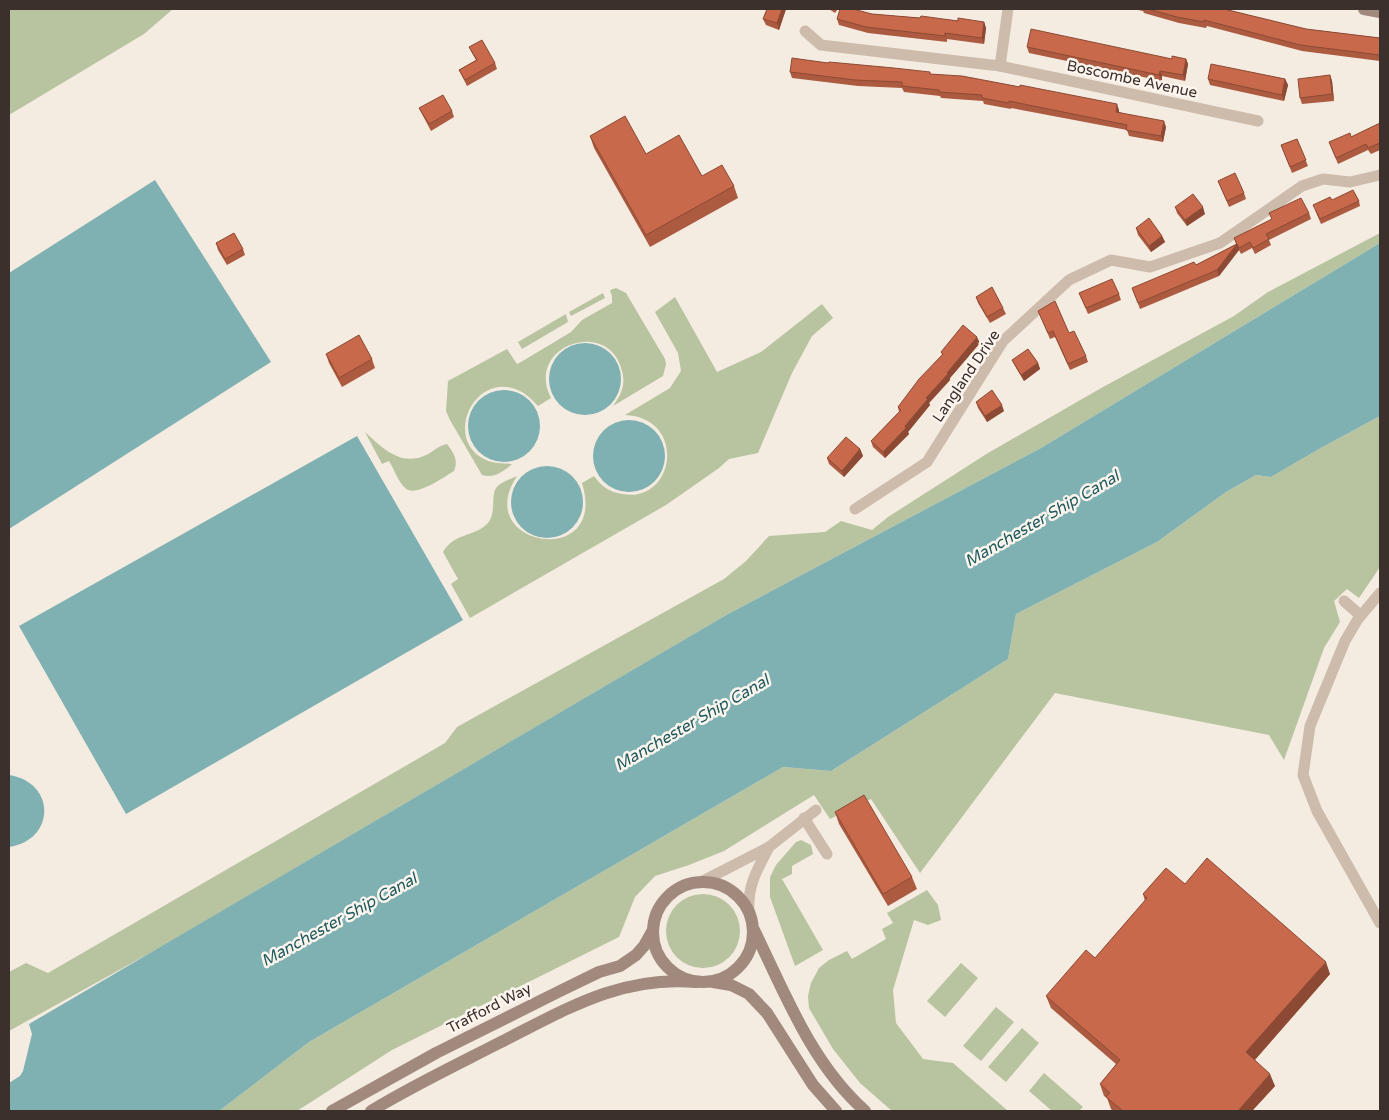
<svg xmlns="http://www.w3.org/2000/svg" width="1389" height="1120" font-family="'Varela Round',sans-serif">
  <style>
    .green { fill: #b8c4a0 }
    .water { fill: #7fb0b2 }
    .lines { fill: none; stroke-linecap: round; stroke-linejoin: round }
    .street { stroke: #cdbbac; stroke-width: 11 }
    .secondary { stroke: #a18a7d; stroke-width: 12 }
    .wall { fill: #ac5a40 }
    .shaded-wall { fill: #8c4a34 }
    .building { fill: #c8694b; stroke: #8c4a34 }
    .labels { text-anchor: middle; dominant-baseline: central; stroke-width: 5; stroke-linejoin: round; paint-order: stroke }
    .street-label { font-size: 15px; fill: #3b302b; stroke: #fbf5ee }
    .water-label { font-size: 16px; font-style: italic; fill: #1f5a5e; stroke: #fbf5ee }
  </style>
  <rect width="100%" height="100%" fill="#f4ebe1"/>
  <g class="green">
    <polygon points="9,9 173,9 144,34 9,115"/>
    <polygon points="1380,233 1380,243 1041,448 728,614 159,948 9,1031 9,972 26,963 48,973 445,743 457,727 724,579 746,561 769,536 825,532 841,521 872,530 888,517 988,453 1103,387 1234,316 1268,292"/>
    <path d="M616,288L626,293L665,359L666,364L663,376L613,406C621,395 626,385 622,371C609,316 524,346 551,398L538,406C532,400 528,395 520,391C474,369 442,441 486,460C495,464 503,463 512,464C504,471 494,479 482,475L450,420L446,411L448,381L507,349L517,364L521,362L571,332L582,320L612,303V296L610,290Z"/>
    <polygon points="603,293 605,298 571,316 569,312"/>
    <path d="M675,297L717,372L761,352L822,304L833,318L812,336L792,373L758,453L729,459L719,468L666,505L470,618L451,584L458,579L443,552C454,533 473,537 486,525C499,513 488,492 499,485C504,481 511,479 517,476C470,547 609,570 582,483L594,476C601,486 609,492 622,494C675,504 688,418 625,415L670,388L681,371L678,353L655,312Z"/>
    <polygon points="566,314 568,322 522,349 518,342"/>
    <polygon points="1380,416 1380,567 1359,598 1347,589 1334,601 1340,622 1324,648 1284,760 1269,735 1055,693 920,873 871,799 830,819 814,795 724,851 689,865 655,876 635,897 619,937 392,1050 297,1111 219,1111 309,1042 783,767 831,771 1008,659 1016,614 1157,542 1226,492 1256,475 1271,477 1319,449"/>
    <path d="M365,432C382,448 401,467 426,455C433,452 439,445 447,444C453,452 459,460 454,471C444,477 415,498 405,488C398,481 394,469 389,461L382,464Z"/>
    <polygon points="801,840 811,845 813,854 792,866 792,874 782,879 823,950 795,966 770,897 770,877 776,865 796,842"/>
    <polygon points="927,890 938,905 941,920 928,925 914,920 893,990 896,1023 923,1059 953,1063 1008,1111 892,1111 860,1083 833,1049 809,1008 808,996 811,983 819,968 829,960 847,951 852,959 886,939 882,929 893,923 887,913"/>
    <circle cx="703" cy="931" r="37"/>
    <polygon points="961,963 978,978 945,1017 927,1001"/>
    <polygon points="996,1007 1014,1022 981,1061 963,1046"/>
    <polygon points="1022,1028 1039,1043 1006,1082 988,1067"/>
    <polygon points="1044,1073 1083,1107 1079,1111 1052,1111 1029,1091"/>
  </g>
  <g class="water">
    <polygon points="155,180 271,362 9,529 9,273"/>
    <polygon points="1380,243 1380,416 1319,449 1271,477 1256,475 1226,492 1157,542 1016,614 1008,659 831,771 783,767 309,1042 219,1111 9,1111 9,1083 20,1076 23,1071 32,1034 29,1024 728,614 1041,448"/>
    <circle cx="585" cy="379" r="36"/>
    <circle cx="504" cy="426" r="36"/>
    <circle cx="629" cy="456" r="36"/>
    <polygon points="357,436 463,620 126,814 19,626"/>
    <circle cx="547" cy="502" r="36"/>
    <path d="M9,775C56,782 56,840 9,847Z"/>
  </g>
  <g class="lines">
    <g class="street">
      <polyline points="805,31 821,45 1000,66 1258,121"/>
      <polyline points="1000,66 1008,9"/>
      <polyline points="855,509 927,462 1003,341 1069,280 1111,260 1150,267 1220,243 1302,186 1323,179 1350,182 1380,175"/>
      <polyline points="1380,593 1358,619 1345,641 1310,726 1303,775 1317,811 1380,923"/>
      <polyline points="1344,601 1360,615"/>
      <polyline points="804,818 827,854"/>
      <polyline points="701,882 769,847 816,810"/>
      <path d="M749,913C747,886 757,870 769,847"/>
    </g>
    <g class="secondary">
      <polyline points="1364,9 1380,12"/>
      <circle cx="703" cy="932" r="50"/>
      <path d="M754,930C785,993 811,1063 865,1111"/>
      <polyline points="713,982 731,985 749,994 767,1013 813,1085 836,1111"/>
      <polyline points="332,1111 436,1053 558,992 599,972 620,966 636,955 644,946 653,930"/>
      <path d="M371,1111C412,1086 456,1065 499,1043C565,1010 620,975 696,982"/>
    </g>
  </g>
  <g class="wall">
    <polygon points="767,9 786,9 779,30 766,25 763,19"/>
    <polygon points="829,9 838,9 835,13"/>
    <polygon points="1133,9 1224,9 1306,29 1380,38 1380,61 1302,51 1207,26 1206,28 1179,23 1144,13 1143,11"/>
    <polygon points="872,14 920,18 984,22 986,28 984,44 947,39 947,42 868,33 839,25 837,19"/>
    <polygon points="469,47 495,63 497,69 467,86 459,70 476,60 472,53"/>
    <polygon points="1027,47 1172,59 1186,59 1188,64 1185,81 1162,76 1162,81 1029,53"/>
    <polygon points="828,63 931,74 1119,110 1119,112 1166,127 1163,142 1129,136 1127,130 1011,108 1011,109 984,104 983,101 941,98 940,96 904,92 902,88 858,86 792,78 790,72"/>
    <polygon points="1330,75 1332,81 1334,101 1302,104 1300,98"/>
    <polygon points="1208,79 1285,79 1288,85 1284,101 1210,85"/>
    <polygon points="419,108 452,111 454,117 431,131 422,114"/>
    <polygon points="1380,123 1380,150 1371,154 1368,150 1338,164 1329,142 1351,137"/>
    <polygon points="590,136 646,154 702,176 734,186 738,198 650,247 594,148"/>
    <polygon points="1297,139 1308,166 1292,173 1281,145"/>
    <polygon points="1218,181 1244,193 1246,199 1229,207"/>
    <polygon points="1332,200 1359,201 1360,206 1321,224 1315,210"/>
    <polygon points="1175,207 1205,214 1187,226 1177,213"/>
    <polygon points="1269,213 1309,213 1311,219 1269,240 1271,245 1255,254 1252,248 1241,254 1239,250 1219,276 1140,309 1132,288 1196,265 1236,244 1234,238 1272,219"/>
    <polygon points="1136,228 1162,236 1165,242 1151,252 1138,235"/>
    <polygon points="216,243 243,249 245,255 227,265 218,250"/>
    <polygon points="1079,293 1119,294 1121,300 1088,314"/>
    <polygon points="976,297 1003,308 1006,314 990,323 978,303"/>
    <polygon points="1038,311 1069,333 1086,356 1088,362 1070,370 1055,337 1050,339"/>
    <polygon points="980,343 950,378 950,380 929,403 930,405 908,432 909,434 885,458 873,447 871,441 899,412 898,407 942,355 941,352"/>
    <polygon points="326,354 372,359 375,368 342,387 329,363"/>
    <polygon points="1012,360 1038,363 1040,369 1024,381 1015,366"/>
    <polygon points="976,402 1004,411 987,422 978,408"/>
    <polygon points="860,449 863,456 844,477 829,464 827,458"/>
    <polygon points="835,812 912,877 917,889 888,906 839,824"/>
    <polygon points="1185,884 1330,974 1255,1060 1275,1086 1252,1111 1113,1111 1111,1109 1107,1098 1104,1096 1100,1084 1116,1064 1051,1008 1046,996 1095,958 1145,901 1143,894"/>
  </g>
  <g class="shaded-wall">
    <polygon points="782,9 786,9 779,30 777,23"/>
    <polygon points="984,22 986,28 984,44 982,38"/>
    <polygon points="1186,59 1188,64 1185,81 1183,75"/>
    <polygon points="1160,71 1162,76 1162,81 1159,75"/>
    <polygon points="1330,75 1332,81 1334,101 1332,94"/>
    <polygon points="1285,79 1288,85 1284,101 1282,95"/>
    <polygon points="1117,104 1119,110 1118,118 1116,112"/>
    <polygon points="1164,121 1166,127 1163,142 1161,136"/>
    <polygon points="1203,207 1205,214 1187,226 1185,220"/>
    <polygon points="1162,236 1165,242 1151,252 1149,246"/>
    <polygon points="1237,244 1239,250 1219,276 1217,270"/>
    <polygon points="977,337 980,343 950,378 950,380 929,403 930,405 908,432 909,434 885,458 883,452 905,426 926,398"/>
    <polygon points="1038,363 1040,369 1024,381 1021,375"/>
    <polygon points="1002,405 1004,411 987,422 985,416"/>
    <polygon points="860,449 863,456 844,477 842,471"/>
    <polygon points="1326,962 1330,974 1251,1064 1246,1052"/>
    <polygon points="1270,1074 1275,1086 1252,1111 1238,1111"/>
  </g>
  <g class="building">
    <polygon points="767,9 782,9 777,23 763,19"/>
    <polygon points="840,9 853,9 872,14 920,18 921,16 958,21 958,18 984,22 982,38 945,33 945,36 866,27 837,19"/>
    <polygon points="1148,9 1224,9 1306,29 1380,38 1380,55 1300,45 1204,20 1204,22 1177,17"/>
    <polygon points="1031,29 1172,59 1172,56 1186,59 1183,75 1160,71 1159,75 1027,47"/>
    <polygon points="482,40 495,63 465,80 459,70 477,60 469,47"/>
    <polygon points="792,58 828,63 829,62 894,68 930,72 930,74 962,76 1020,87 1020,85 1117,104 1116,112 1164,121 1161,136 1126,130 1127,125 1009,101 1008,103 982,98 982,95 939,92 939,90 902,86 902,82 855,80 790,72"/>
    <polygon points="1211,64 1285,79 1282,95 1208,79"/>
    <polygon points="1330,75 1332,94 1300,98 1298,79"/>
    <polygon points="443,95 452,111 429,124 419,108"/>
    <polygon points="625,116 646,154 679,135 702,176 722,165 734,186 646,235 590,136"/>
    <polygon points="1380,123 1380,143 1368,148 1366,144 1336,158 1329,142 1350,133 1351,137"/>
    <polygon points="1297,139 1306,160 1290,167 1281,145"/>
    <polygon points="1235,173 1244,193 1227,201 1218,181"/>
    <polygon points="1353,190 1359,201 1320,219 1313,205 1330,197 1332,200"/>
    <polygon points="1193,194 1203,207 1185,220 1175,207"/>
    <polygon points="1301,198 1309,213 1266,234 1269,239 1253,248 1250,242 1239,248 1237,244 1217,270 1138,303 1132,288 1194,262 1196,265 1237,244 1234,238 1272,219 1269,213"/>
    <polygon points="1149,218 1162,236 1149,246 1136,228"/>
    <polygon points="234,233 243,249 225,259 216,243"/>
    <polygon points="1112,279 1119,294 1086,308 1079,293"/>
    <polygon points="992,287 1003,308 987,317 976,297"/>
    <polygon points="1055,301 1069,333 1074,331 1086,356 1068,364 1053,331 1048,333 1038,311"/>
    <polygon points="963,325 977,337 947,373 948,374 926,398 928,399 905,426 906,428 883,452 871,441 901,410 898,407 919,379 943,354 941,352"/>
    <polygon points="359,335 372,359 339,378 326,354"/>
    <polygon points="1028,349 1038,363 1021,375 1012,360"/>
    <polygon points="992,390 1002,405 985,416 976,402"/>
    <polygon points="846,437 860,449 842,471 827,458"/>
    <polygon points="864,795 912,877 883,894 835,812"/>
    <polygon points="1207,858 1326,962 1246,1052 1270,1074 1238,1111 1123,1111 1106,1097 1110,1093 1100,1084 1120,1060 1046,996 1086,950 1095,958 1147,898 1143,894 1166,868 1185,884"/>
  </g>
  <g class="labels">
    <g class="street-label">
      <text transform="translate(1132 79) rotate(12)">Boscombe Avenue</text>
      <text transform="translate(966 376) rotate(-56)">Langland Drive</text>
      <text transform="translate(489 1008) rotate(-27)">Trafford Way</text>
    </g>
    <g class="water-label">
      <text transform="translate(1042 519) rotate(-30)">Manchester Ship Canal</text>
      <text transform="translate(692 723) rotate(-30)">Manchester Ship Canal</text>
      <text transform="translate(339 920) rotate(-29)">Manchester Ship Canal</text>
    </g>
  </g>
  <rect width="1389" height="1120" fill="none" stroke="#3b302b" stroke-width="20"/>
</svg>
